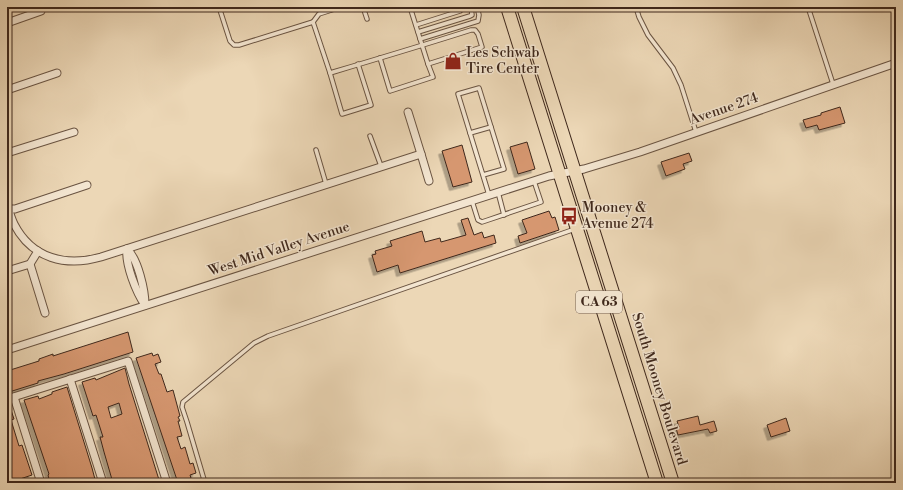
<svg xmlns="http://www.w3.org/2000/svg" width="903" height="490" font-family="'Libre Bodoni',serif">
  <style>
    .building { fill: #d6976f; stroke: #3f281c; fill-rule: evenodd; filter: url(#shadow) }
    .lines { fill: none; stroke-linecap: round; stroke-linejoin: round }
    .service-casing { stroke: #6a5442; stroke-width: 5.5 }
    .minor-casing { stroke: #6a5442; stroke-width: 9 }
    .primary-casing { stroke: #3f281c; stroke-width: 14 }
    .service { stroke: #f3e5d0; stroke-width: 3.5 }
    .minor { stroke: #f3e5d0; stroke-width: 7 }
    .primary { stroke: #ecd7b6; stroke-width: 12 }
    .labels { text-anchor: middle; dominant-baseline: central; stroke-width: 3; stroke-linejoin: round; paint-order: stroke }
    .shield { fill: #f3e5d0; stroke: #756152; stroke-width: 1 }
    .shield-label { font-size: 13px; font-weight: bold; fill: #3f281c }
    .poi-label { font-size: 14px; fill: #3f281c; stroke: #f3e5d0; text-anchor: start }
    .street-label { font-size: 14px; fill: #3f281c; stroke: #f3e5d0 }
  </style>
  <defs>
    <filter id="shadow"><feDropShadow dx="-3.5" dy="3.5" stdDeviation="0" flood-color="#0004"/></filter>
  </defs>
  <rect width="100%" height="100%" fill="#ecd7b6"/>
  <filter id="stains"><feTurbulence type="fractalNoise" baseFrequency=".005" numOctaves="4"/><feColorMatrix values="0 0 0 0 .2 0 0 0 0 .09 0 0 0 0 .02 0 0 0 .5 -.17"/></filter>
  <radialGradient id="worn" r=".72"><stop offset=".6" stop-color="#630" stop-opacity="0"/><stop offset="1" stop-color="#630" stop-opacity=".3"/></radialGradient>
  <g class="building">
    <polygon points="840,107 845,123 819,130 817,125 806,128 803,120 821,115 821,113"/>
    <polygon points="527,142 535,169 518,174 510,147"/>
    <polygon points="462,145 472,182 453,187 442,151"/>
    <polygon points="689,153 692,161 683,164 685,169 666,176 661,162"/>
    <polygon points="549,211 552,218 555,217 559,230 520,243 518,236 527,233 522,220"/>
    <polygon points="468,218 474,235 482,232 484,238 494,235 496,243 400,273 398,265 377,272 372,255 376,254 375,251 392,246 390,241 422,231 425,242 440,238 441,242 466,235 461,220"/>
    <polygon points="128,332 133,352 64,374 38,381 38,383 9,392 7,387 7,371 39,361 39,359 53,354 53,356"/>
    <polygon points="152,353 153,356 158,354 161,362 155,364 159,374 161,374 167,392 173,390 180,416 178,417 180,421 178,421 182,436 177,437 181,449 185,447 190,464 193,463 196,473 190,475 191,478 178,483 136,358"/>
    <path d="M125,368L129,384L160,483H113L104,452L100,437H103L96,415L93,416L82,382L95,378L96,380ZM119,403L122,414L111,418L108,407Z"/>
    <polygon points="67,387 92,468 96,483 79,483 78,480 70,483 50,483 48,475 49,474 24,400 38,396 39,399 52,394 52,392"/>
    <polygon points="7,404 9,404 14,419 11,420 19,446 22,445 32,475 8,483"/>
    <polygon points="698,416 700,425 714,421 717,431 710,433 708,429 678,435 676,428 679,427 677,421"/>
    <polygon points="786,418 790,431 771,437 767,425"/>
  </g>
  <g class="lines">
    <g class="service-casing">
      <g id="service">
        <polyline points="219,7 230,41 234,45 239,45 313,22"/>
        <path d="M341,7L319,14L313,22L330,73C377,59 424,45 471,30H475L478,34L482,47L428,64L410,7"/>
        <polyline points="363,7 367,19"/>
        <polyline points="636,7 639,17 648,35 673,68 681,85 696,132"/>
        <polyline points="808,7 833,84"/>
        <polyline points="416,25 460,11"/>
        <polyline points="418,32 470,16 472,15 471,7"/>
        <polyline points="420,39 478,21 479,15 477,7"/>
        <polyline points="380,58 390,91 433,77 428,64"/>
        <polyline points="330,73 342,114 371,105 358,64"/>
        <polyline points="470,133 491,127"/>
        <polyline points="370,136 381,166"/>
        <polyline points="316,150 326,184"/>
        <polyline points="483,175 504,169 479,88 458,94 489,195"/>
        <polyline points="498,192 504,215"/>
        <polyline points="472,201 478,220 482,222 488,220 541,202 534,181"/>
        <polyline points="205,483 187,422 182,407 183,402 254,343 268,336 575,229"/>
      </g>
    </g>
    <g class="minor-casing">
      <g id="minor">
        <polyline points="7,23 41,11"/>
        <polyline points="7,90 57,73"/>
        <polyline points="408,112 421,154"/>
        <polyline points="7,153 74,132"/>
        <path d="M7,204C9,211 11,218 14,224C32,259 66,267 101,257L421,154L429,181"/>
        <polyline points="7,209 15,209 87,185"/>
        <path d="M127,249C138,259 145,290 145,305"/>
        <path d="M127,249C125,264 136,292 145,305"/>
        <polyline points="30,264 45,313"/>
        <polyline points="7,271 30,264 38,251"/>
        <polyline points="7,350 549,176 584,169 640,152 896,63"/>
        <polyline points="70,379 103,483"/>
        <polyline points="14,397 41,483"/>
        <polyline points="7,399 128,361 167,483"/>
      </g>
    </g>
    <g class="primary-casing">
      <g id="primary">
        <polyline points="507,7 657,483"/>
        <polyline points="523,7 673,483"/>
      </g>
    </g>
    <use href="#service" class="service"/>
    <use href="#minor" class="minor"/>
    <use href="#primary" class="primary"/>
  </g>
  <defs>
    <g id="shop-bare" transform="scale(1.38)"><path d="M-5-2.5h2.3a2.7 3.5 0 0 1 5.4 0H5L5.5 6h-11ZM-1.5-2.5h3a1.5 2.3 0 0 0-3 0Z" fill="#8f2418" stroke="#f3e5d0" stroke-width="2.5" paint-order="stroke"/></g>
    <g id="bus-bare" transform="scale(1.38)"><path d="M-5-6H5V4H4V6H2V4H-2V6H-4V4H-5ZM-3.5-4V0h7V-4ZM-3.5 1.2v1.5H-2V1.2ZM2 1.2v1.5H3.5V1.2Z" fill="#8f2418" stroke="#f3e5d0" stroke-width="2.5" paint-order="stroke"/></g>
  </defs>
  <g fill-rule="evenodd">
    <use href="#shop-bare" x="453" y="61"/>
    <use href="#bus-bare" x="569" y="216"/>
  </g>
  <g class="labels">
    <rect class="shield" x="576" y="291" width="46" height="22" rx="3"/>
    <g class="shield-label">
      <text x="599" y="302">CA 63</text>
    </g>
    <g class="poi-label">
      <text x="466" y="53">Les Schwab<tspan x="466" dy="16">Tire Center</tspan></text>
      <text x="582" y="208">Mooney &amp;<tspan x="582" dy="16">Avenue 274</tspan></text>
    </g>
    <g class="street-label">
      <text transform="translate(724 109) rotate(-19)">Avenue 274</text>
      <text transform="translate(279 249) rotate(-18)">West Mid Valley Avenue</text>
      <text transform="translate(659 389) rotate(73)">South Mooney Boulevard</text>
    </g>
  </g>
  <rect width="903" height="490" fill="none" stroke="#ecd7b6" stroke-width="24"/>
  <rect x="8" y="8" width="887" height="474" fill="none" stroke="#3f281c" stroke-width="2"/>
  <rect x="12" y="12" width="879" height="466" fill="none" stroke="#3f281c"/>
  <rect width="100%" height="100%" filter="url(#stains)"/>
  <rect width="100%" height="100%" fill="url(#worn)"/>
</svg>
